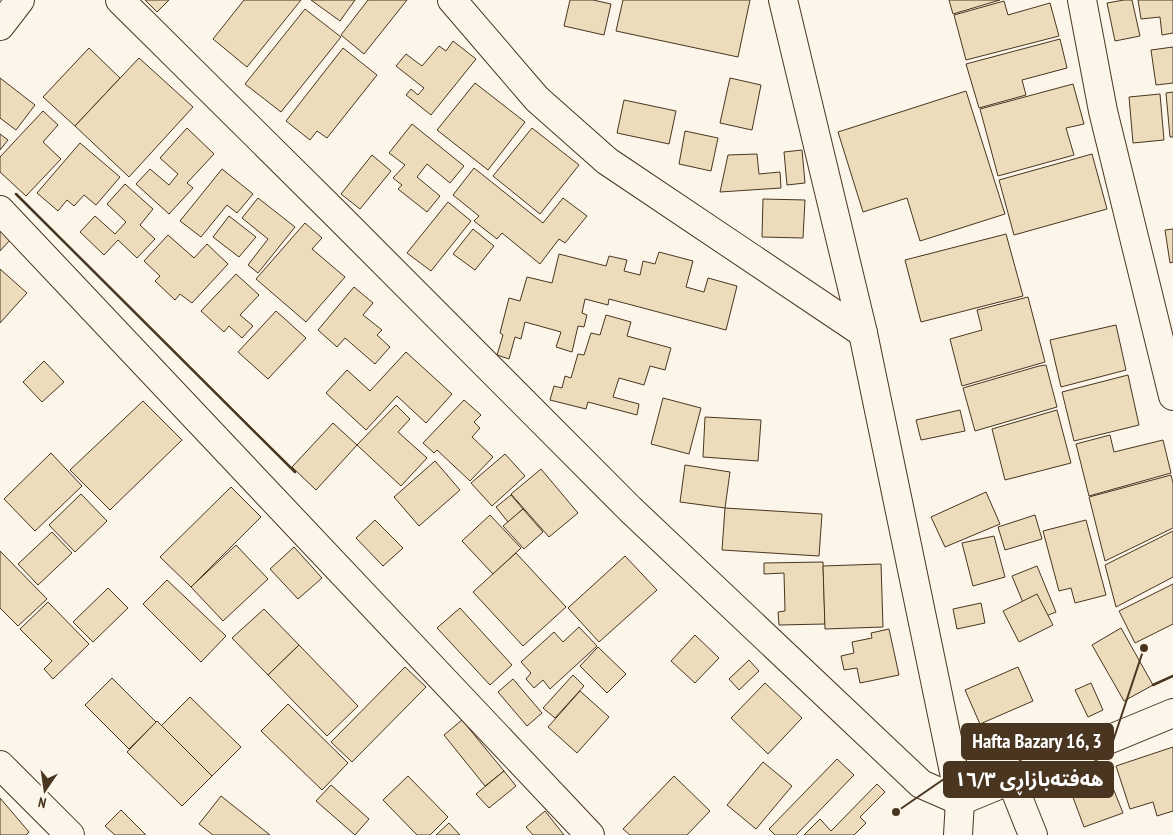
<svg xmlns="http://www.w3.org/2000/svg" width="1173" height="835" font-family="'PT Sans Narrow','Noto Sans Arabic',sans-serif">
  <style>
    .building { fill: #ecdcbc; stroke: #4a3520 }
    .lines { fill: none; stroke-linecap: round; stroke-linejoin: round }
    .minor-casing { stroke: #4a3520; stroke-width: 30 }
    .minor { stroke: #fbf6e9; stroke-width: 28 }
    .wall { stroke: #4a3520; stroke-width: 2.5 }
    .leader { fill: none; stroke: #4a3520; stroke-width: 2 }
    .callout-dot { fill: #4a3520; stroke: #fbf6e9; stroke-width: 2 }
    .callout { fill: #4a3520; stroke: #4a3520; stroke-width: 2 }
    .callout-label { font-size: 20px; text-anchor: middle; font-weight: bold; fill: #fff }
  </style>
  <rect width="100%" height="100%" fill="#fbf6e9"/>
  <g class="building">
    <polygon points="145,0 169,0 157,12"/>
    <polygon points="244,0 301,0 247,67 213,39"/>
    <polygon points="311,0 355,0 340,21"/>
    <polygon points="368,0 407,0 364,54 341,35"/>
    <polygon points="570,0 593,0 611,4 604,35 564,26"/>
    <polygon points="623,0 750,0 738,57 616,31"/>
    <polygon points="949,0 1000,0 953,14"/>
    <polygon points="1124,0 1132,0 1140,36 1115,41 1107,3"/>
    <polygon points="1138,0 1173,0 1173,33 1162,35 1160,17 1141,19"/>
    <polygon points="1004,1 1008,15 1050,3 1059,36 966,60 954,15"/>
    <polygon points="305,9 341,37 281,112 245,84"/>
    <polygon points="1060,39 1067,68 1022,80 1026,95 979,108 966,64"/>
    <polygon points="453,41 476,59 431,115 406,95 411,89 418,95 424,88 396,66 406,54 422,66 439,46 446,51"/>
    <polygon points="1173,47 1173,83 1156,85 1151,50"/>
    <polygon points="89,48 120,78 75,126 43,97"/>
    <polygon points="343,48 377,75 327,138 317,131 310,140 286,121"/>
    <polygon points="139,58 193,107 129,177 75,126"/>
    <polygon points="0,78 35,105 16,130 0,118"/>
    <polygon points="730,78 761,85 752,130 720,123"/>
    <polygon points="475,83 525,122 488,170 437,130"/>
    <polygon points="1073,84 1084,124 1066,128 1074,155 998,176 980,109"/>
    <polygon points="966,91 1005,214 920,241 907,198 863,212 838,132"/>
    <polygon points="1173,92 1173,137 1170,137 1166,93"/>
    <polygon points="1160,94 1164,140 1133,143 1129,97"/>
    <polygon points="624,100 676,111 669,144 617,133"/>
    <polygon points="43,111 58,125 43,142 61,159 26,196 0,172 0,157"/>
    <polygon points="412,124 464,166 450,183 427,164 417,177 440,196 427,212 398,189 402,185 393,178 405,165 389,153"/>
    <polygon points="187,128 214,154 187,183 193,188 169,214 136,184 150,169 169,185 178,174 160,158"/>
    <polygon points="532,128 579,165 540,214 493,176"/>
    <polygon points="685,131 718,138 711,171 679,164"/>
    <polygon points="0,134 8,140 0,150"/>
    <polygon points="80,143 120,177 96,205 84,195 74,206 67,200 58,211 37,193"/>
    <polygon points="802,150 805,183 787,185 784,152"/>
    <polygon points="757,154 759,174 780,172 781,188 720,192 728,155"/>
    <polygon points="1092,154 1107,209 1014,235 999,180"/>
    <polygon points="372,155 391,171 360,209 341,194"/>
    <polygon points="474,168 543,223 563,198 587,216 565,243 559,239 540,264 502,233 497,239 474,221 479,216 453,195"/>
    <polygon points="222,169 253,194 237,213 227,205 201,237 180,221"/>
    <polygon points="125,184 153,209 140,225 155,239 137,258 118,240 104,255 80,232 95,216 115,234 126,222 107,204"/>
    <polygon points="258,198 295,227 258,273 248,265 268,239 242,218"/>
    <polygon points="763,199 805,200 803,238 762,237"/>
    <polygon points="448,202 471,221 431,271 407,253"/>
    <polygon points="229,216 256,237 239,257 213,237"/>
    <polygon points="305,223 322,238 312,249 345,277 306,322 256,279"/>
    <polygon points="473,229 494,246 475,270 453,254"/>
    <polygon points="1173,229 1173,262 1170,263 1165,230"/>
    <polygon points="0,231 10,240 0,251"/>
    <polygon points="1006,234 1023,296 921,322 905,260"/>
    <polygon points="168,235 194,258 207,244 228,264 192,303 180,294 175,300 155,281 160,276 144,261"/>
    <polygon points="659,252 693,261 686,287 704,292 708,278 737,286 726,330 609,299 608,305 585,299 582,313 587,315 584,327 578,326 572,352 556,347 561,332 525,322 521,339 515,337 509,359 497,355 503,335 500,333 509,298 520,301 527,277 552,283 559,254 606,266 609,256 627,260 624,271 640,275 643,261 655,264"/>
    <polygon points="0,269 27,293 0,323"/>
    <polygon points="236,274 259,295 240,315 253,326 242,338 229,326 224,332 201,311"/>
    <polygon points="354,287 373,303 363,315 382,330 377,335 390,347 375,364 345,338 337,347 318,330"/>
    <polygon points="1028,297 1045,362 962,386 950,339 982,330 977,310"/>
    <polygon points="276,311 306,338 268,379 238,352"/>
    <polygon points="606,315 631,322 627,336 671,348 665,370 650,366 644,385 619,378 613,397 639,404 637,415 588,402 586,409 550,400 554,386 562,388 565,376 571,378 578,354 584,355 591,333 600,335"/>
    <polygon points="1116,325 1126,370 1061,387 1050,340"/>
    <polygon points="406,352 452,394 426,423 397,396 366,430 326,393 347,370 370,391"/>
    <polygon points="44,361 64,382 42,402 23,382"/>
    <polygon points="1046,365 1057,407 975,431 963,388 1039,366"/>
    <polygon points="1128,375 1139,425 1074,441 1062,392"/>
    <polygon points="663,398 701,408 689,454 651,444"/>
    <polygon points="464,400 481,415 474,422 480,428 472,437 493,457 470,481 437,450 434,453 423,443"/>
    <polygon points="143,401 182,440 110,510 70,470"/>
    <polygon points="396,405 410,419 398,432 427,458 401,486 357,445"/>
    <polygon points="960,410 965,431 921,440 916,420"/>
    <polygon points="1057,410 1071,463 1005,480 992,429"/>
    <polygon points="705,417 761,420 758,461 703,457"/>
    <polygon points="333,423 357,445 316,490 292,467"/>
    <polygon points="1110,435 1114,452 1163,440 1171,473 1089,496 1076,444"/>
    <polygon points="51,453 82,486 35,531 4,499"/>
    <polygon points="505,454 525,476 492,506 471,483"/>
    <polygon points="435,461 460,490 419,526 394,497"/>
    <polygon points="685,465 730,472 725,508 680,502"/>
    <polygon points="541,469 578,513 549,537 511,494"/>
    <polygon points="1171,475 1173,483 1173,528 1105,561 1089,497"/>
    <polygon points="231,487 261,517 191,587 160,557"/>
    <polygon points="986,492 1000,524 945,547 931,517"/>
    <polygon points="81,494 107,521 75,552 49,525"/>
    <polygon points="511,495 523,509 508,522 496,507"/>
    <polygon points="725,508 822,514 819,556 722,550"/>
    <polygon points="523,509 543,532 524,549 503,526"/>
    <polygon points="490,515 521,548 493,574 462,541"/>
    <polygon points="1035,515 1042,539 1005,550 998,527"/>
    <polygon points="375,520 403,548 383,566 356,538"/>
    <polygon points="1086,520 1106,595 1075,603 1071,588 1059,591 1043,531"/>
    <polygon points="1173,531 1173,577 1116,607 1105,565"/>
    <polygon points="52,532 72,553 38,585 18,564"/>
    <polygon points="994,536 1005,577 973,586 962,543"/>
    <polygon points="236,545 268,579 223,621 191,587"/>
    <polygon points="294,547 322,578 298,599 270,569"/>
    <polygon points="0,551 47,599 18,626 0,608"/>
    <polygon points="516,553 566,607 523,646 473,592"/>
    <polygon points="625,556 657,590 599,642 568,608"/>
    <polygon points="823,562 825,624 779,625 778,612 785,611 784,573 764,574 764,563"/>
    <polygon points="881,564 883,627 825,629 823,566"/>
    <polygon points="1037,566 1056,612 1031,622 1012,576"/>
    <polygon points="167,580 226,636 201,662 143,604"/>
    <polygon points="1173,584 1173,624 1135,643 1119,611"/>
    <polygon points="108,588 128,608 93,642 73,622"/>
    <polygon points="1037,594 1053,625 1019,642 1003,611"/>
    <polygon points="48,602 89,644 53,679 44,669 52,661 20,629"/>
    <polygon points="981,603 985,623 957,629 953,609"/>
    <polygon points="460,608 512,665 490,685 437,628"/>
    <polygon points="264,609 299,645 268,675 232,638"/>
    <polygon points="579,627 597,646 550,689 543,680 534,688 526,679 531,673 521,662 554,632 563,642"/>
    <polygon points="1121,628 1153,685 1124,701 1092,645"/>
    <polygon points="889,629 899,675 860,683 857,668 844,670 841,656 854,653 852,642 872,638 871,633"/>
    <polygon points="695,635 719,658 695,683 671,661"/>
    <polygon points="299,645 358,706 327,736 268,675"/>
    <polygon points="598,647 626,674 607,693 580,666"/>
    <polygon points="749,660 759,671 739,690 729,679"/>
    <polygon points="405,667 426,687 352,762 331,742"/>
    <polygon points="1018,667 1033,701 980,724 965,690"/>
    <polygon points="573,675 584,686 555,718 543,708"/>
    <polygon points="112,678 156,722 129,749 85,705"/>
    <polygon points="513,679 542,713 527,726 498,692"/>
    <polygon points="765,683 802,718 768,754 731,718"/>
    <polygon points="1091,683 1103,710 1088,717 1075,690"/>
    <polygon points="580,691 609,717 577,753 548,727"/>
    <polygon points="190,697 241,747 212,776 161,726"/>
    <polygon points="288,704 348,763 322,790 261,731"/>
    <polygon points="462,720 504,771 485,786 444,735"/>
    <polygon points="157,721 212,776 182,806 127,752"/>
    <polygon points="1173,747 1173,811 1157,816 1153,802 1130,809 1116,766"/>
    <polygon points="837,759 854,775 796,835 775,835 769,829"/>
    <polygon points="763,762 792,786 756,829 727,805"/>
    <polygon points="504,771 516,786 489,808 476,794"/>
    <polygon points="408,776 448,817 430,835 417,835 383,800"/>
    <polygon points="674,776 710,811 687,835 630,835 623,829"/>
    <polygon points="1109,778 1123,813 1084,827 1071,792"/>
    <polygon points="877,784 885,792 860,817 866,823 854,835 804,835 820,819 831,831"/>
    <polygon points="331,785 369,819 355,835 316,801"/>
    <polygon points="221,796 270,835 213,835 199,824"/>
    <polygon points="0,798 29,832 26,835 0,835"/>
    <polygon points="121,810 146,835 115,835 105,826"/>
    <polygon points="545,811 564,835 533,835 526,827"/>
    <polygon points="449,823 460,835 436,835"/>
  </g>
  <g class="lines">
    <g class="minor-casing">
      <g id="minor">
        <polyline points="120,0 337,215 630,509 921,784 960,801 1173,713"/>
        <polyline points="452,0 537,99 607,161 863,333"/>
        <polyline points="783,0 863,333 960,801 958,835"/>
        <polyline points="1082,0 1103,111 1173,396"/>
        <polyline points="0,26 20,0"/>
        <polyline points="0,210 590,835"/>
        <polyline points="0,765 70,835"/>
        <polyline points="1011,780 1033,835"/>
      </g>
    </g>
    <use href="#minor" class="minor"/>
    <g class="wall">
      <polyline points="16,194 295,472"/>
      <polyline points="1153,685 1173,676"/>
    </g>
  </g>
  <path class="leader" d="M1144 648L1113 741M896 812L944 779"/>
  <g class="callout-dot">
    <circle cx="1144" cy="648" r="5"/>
    <circle cx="896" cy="812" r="5"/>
  </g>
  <g class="callout">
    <rect x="962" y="724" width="151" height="35" rx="5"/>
    <rect x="944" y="762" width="169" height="35" rx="5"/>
  </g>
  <g class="callout-label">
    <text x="1037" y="748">Hafta Bazary 16, 3</text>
    <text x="1029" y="786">هەفتەبازاڕی ١٦/٣</text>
  </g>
  <g transform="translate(45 790) rotate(193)" stroke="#fbf6e9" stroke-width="4" paint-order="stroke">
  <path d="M0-4L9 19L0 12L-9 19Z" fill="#4a3520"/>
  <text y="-8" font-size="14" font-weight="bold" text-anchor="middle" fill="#4a3520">N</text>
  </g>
</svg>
